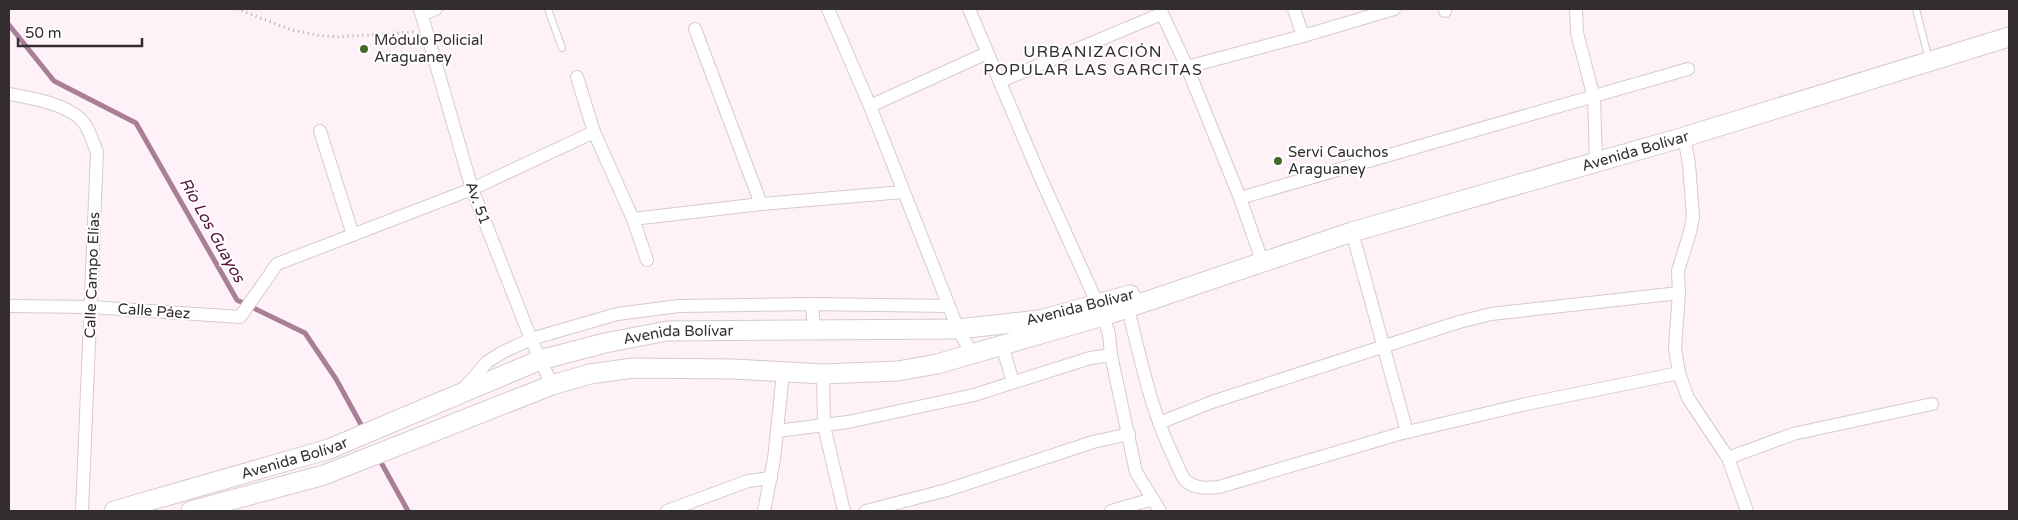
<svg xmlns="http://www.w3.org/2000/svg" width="2018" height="520" font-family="'Varela Round',sans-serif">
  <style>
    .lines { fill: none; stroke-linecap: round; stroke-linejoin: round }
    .stream { stroke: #a87f96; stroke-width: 5 }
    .lane-casing { stroke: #d7c9d0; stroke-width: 8 }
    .street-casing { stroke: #d7c9d0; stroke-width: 14 }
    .secondary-casing { stroke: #d7c9d0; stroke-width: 21 }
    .path { stroke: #b3a9ae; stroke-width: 3; stroke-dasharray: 1 4; stroke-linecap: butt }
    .lane { stroke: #fff; stroke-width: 6 }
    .street { stroke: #fff; stroke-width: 12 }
    .secondary { stroke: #fff; stroke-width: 19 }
    .poi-dot { fill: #416b28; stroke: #fff; stroke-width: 2 }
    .labels { text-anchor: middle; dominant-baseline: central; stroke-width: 4; stroke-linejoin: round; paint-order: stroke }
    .poi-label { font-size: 15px; fill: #332d30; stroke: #fff; text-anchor: start }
    .street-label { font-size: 15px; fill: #332d30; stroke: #fff }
    .neighbourhood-label { font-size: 16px; letter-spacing: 1px; fill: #332d30; stroke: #fff }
    .water-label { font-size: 16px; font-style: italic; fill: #56153f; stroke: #fff }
  </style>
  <rect width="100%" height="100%" fill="#fef2f8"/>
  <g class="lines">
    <g class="stream">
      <polyline points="9,25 54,81 136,123 237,300 305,333 336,379 364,430"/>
      <polyline points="378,457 408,511"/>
    </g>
    <g class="lane-casing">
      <g id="lane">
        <polyline points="548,9 562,48"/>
        <polyline points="1916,9 1929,60"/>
      </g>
    </g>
    <g class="street-casing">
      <g id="street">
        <polyline points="420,9 472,189 531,339 552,385"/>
        <polyline points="828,9 870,106 958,329 972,354"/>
        <polyline points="969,9 1038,172 1103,316 1109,334 1111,355"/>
        <polyline points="1160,9 1187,67 1240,198 1262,261"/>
        <polyline points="1294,9 1303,36"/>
        <polyline points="1445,9 1445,11"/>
        <polyline points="1576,9 1577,33 1594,98 1596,162"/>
        <polyline points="422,14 436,9"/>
        <polyline points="695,29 761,204"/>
        <polyline points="1187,67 1303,36 1394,9"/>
        <polyline points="577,77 594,132 633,219 647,260"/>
        <polyline points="1001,81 1161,14"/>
        <path d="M9,94C32,98 74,105 86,126C91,134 93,143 97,152L82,511"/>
        <polyline points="870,106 987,53"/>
        <polyline points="320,131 353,235"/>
        <polyline points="1684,137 1689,164 1693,217 1690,232 1678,271 1679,293 1675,348 1679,373 1688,398 1728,458 1747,511"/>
        <polyline points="1240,198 1688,69"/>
        <polyline points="633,219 761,204 903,192"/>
        <polyline points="1352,232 1407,432"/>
        <path d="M1126,301C1140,355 1150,410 1175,460C1178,466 1181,476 1186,481C1195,489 1208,488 1219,487L1399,434L1526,404L1679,373"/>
        <polyline points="812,304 814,331"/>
        <polyline points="9,306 91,307 240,317 277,264 472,189 594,132"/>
        <polyline points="1002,345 1013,382"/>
        <polyline points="823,374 824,426 844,511"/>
        <polyline points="460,393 487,362 503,352 531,339 617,314 679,306 812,304 948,306"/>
        <polyline points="1159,423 1212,402 1459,322 1491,314 1679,293"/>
        <polyline points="777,431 848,422 974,395 1090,358 1111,355 1136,472 1160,511"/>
        <polyline points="1728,458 1793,434 1932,404"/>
        <polyline points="667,511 748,481 771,478"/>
        <polyline points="764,511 774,459 783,373"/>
        <polyline points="866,511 947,490 1093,442 1129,434"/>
        <polyline points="1111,511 1153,499"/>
      </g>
    </g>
    <g class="secondary-casing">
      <g id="secondary">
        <path id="s1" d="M114,511L329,449L540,360L605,343L667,331L958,329L1040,320L1130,295"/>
        <path id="s2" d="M191,511L324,475L552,385L590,374L633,368L734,369L823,374L898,371L937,364L1103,316L1352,232L1684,137L2009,37"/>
      </g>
    </g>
    <polyline class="path" points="237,9 292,30 317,35 337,37 414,32"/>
    <use href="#lane" class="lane"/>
    <use href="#street" class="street"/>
    <use href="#secondary" class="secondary"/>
  </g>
  <g class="poi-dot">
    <circle cx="364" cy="49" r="5"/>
    <circle cx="1278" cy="161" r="5"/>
  </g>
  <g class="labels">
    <g class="poi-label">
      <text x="374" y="40">Módulo Policial<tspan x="374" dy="17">Araguaney</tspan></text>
      <text x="1288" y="152">Servi Cauchos<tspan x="1288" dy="17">Araguaney</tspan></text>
    </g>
    <g class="street-label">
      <text stroke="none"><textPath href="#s2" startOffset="1501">Avenida Bolívar</textPath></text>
      <text transform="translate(478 203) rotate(70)">Av. 51</text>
      <text transform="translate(92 275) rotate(-88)">Calle Campo Elías</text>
      <text transform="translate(1080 307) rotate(-14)">Avenida Bolívar</text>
      <text transform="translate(154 311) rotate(4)">Calle Páez</text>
      <text stroke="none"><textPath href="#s1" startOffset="594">Avenida Bolívar</textPath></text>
      <text stroke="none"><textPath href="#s1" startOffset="188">Avenida Bolívar</textPath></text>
    </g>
    <g class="neighbourhood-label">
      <text x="1093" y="52">URBANIZACIÓN<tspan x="1093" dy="18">POPULAR LAS GARCITAS</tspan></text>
    </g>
    <g class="water-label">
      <text transform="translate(212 230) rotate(61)">Río Los Guayos</text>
    </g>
  </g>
  <rect width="2018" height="520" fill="none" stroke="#332d30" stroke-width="20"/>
  <path d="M18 38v8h124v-8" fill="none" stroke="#332d30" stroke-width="2.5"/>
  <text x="25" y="38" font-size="15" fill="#332d30" stroke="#ffffff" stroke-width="4" paint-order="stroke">50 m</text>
</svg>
